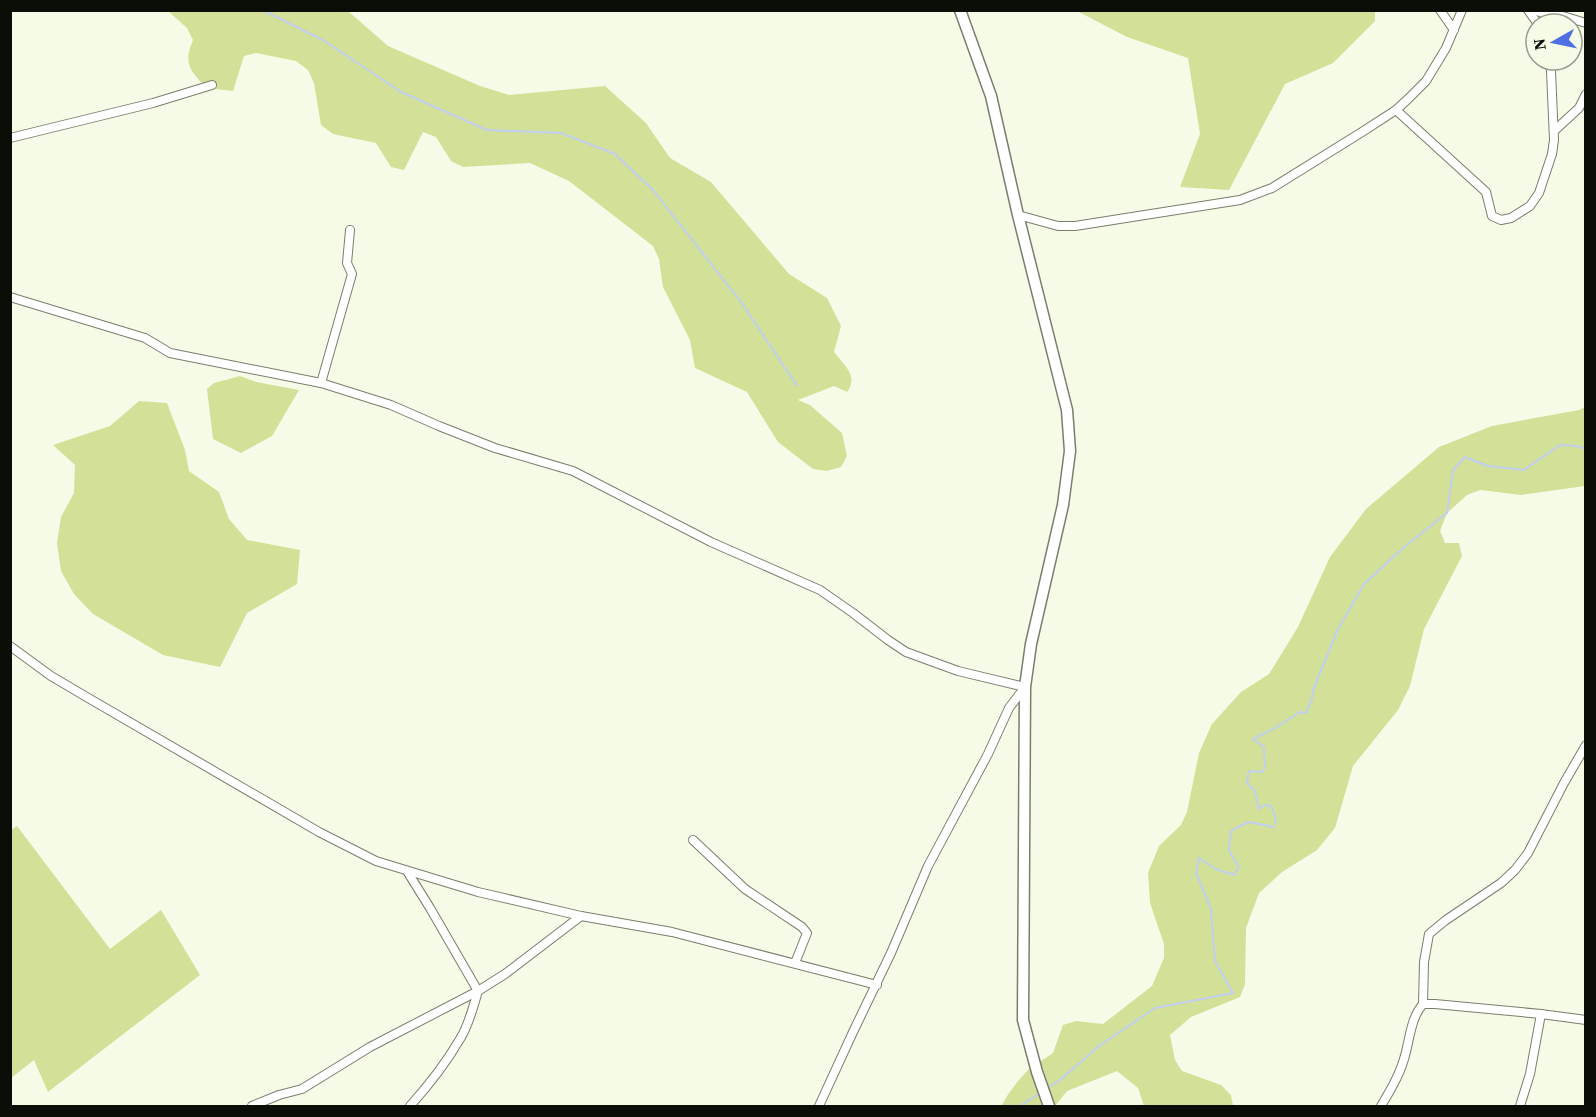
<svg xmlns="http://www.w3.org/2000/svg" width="1596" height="1117" font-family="'Source Serif 4',serif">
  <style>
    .green { fill: #d2e098 }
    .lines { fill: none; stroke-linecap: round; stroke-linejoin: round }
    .stream { stroke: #c2cff0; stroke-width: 2 }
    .minor-casing { stroke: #7a7e6d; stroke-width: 10 }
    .tertiary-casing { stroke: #7a7e6d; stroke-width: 13 }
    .minor { stroke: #fff; stroke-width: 8 }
    .tertiary { stroke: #fff; stroke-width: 10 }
  </style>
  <rect width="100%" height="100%" fill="#f6fbe7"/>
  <g class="green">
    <path d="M168,11H348L388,46L480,86L509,95L605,86L646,123L670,158L711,182L789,274L827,298L841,326L834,352C844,365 859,376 847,392L834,386L798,400L810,405L842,433L847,456L841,467L827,471L813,469L778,442L747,392L695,368L690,340L663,287L659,259L653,246L569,181L530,163L463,167L451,161L436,137L423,132L404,170L391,167L376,143L333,134L321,125L314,83L308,70L296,61L256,53L244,56L233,91L206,88C190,69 183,65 193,40L187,28Z"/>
    <polygon points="1077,11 1375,10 1375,21 1333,63 1285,84 1229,190 1180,187 1200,134 1188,58 1127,37"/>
    <polygon points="240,376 256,382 299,390 272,436 241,453 213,439 207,389 214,383"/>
    <polygon points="139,401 167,403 185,450 189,471 219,492 229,519 247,540 300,550 297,584 247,613 220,667 163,655 93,614 74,594 61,571 57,543 61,517 74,493 75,465 53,445 110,426"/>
    <polygon points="1585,407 1585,486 1521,495 1480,490 1467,495 1447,513 1440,531 1445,543 1459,543 1462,556 1424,629 1410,686 1398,710 1353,766 1335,828 1317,850 1282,872 1259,893 1246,928 1245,984 1240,997 1191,1017 1170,1035 1175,1060 1182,1071 1221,1085 1231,1095 1233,1106 1144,1106 1138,1088 1117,1071 1067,1091 1055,1106 1001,1106 1009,1093 1018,1081 1028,1070 1053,1053 1063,1025 1076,1021 1103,1024 1152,986 1164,958 1164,944 1150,903 1148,873 1159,846 1181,825 1187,812 1199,753 1212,724 1241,692 1269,674 1298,627 1330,557 1366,509 1439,447 1492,426 1579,410"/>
    <polygon points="17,826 110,949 161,910 200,975 48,1092 34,1060 11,1078 10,831"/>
  </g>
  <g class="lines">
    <g class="stream">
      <polyline points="262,10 323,40 401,92 487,130 561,133 615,154 653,190 741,302 797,386"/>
      <polyline points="1275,824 1276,819 1271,806 1264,805 1259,809 1255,791 1247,783 1249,771 1262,772 1265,768 1264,747 1253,739 1275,728 1300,712 1306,713 1312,699 1313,690 1337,631 1364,584 1403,548 1447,513 1453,470 1465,457 1488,466 1524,470 1560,445 1577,446 1586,449"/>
      <polyline points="1047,1088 1060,1080 1099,1046 1155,1008 1233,993 1215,961 1211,909 1196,873 1199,858 1216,869 1234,875 1239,867 1229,851 1231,831 1248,822 1274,827"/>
      <polyline points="1020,1106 1040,1093"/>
    </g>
    <g class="minor-casing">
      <g id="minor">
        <polyline points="1440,10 1454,30"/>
        <polyline points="1528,10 1538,24"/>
        <path d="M1535,10C1542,13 1553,19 1558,10"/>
        <polyline points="1556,14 1586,23"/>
        <polyline points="1396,110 1486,192 1492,216 1501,220 1511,218 1530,206 1539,193 1552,154 1554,140 1551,71 1549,60"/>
        <polyline points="1554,131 1579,108 1586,94"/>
        <polyline points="10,138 153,103 212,85"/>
        <polyline points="1018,215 1058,226 1075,226 1240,200 1272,188 1362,132 1396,110 1408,99 1426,81 1446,48 1462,10"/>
        <polyline points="10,297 145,338 170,353 321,383 391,405 439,426 495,448 573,471 711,542 820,590 853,613 888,640 906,652 958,671 1025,687 1009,708 988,754 928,866 891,953 853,1032 819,1106"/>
        <polyline points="321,383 352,274 347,263 350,230"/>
        <polyline points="10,646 51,676 90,699 319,832 376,861 478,892 581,916 672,932 877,985"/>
        <polyline points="693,840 745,889 802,927 807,933 795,963"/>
        <path d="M407,871L430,908L478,991C473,1007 469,1025 460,1039C446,1063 428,1086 410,1106"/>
        <polyline points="1423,1004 1424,962 1429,934 1446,920 1501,883 1515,870 1528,853 1564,783 1586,745"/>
        <polyline points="252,1106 279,1095 302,1089 370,1047 478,991 505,974 581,916"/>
        <path d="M1381,1106C1390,1091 1399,1076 1404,1059C1410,1040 1410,1019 1423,1004H1435L1541,1014L1586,1020"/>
        <polyline points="1520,1106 1530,1074 1541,1014"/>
      </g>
    </g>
    <g class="tertiary-casing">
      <polyline id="tertiary" points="960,10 991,96 1018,215 1067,410 1070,451 1063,505 1031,644 1025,687 1023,1020 1037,1072 1049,1106"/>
    </g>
    <use href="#minor" class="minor"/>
    <use href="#tertiary" class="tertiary"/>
  </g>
  <rect width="1596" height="1117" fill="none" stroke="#0b0d07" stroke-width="24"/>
  <g transform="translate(1554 42) rotate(261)"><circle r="28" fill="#f6fbe7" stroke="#989c8d" stroke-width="1.5"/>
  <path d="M0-4.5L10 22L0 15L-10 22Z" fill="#4f70e4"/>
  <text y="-9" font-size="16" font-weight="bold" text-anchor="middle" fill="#0b0d07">N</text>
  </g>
</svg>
